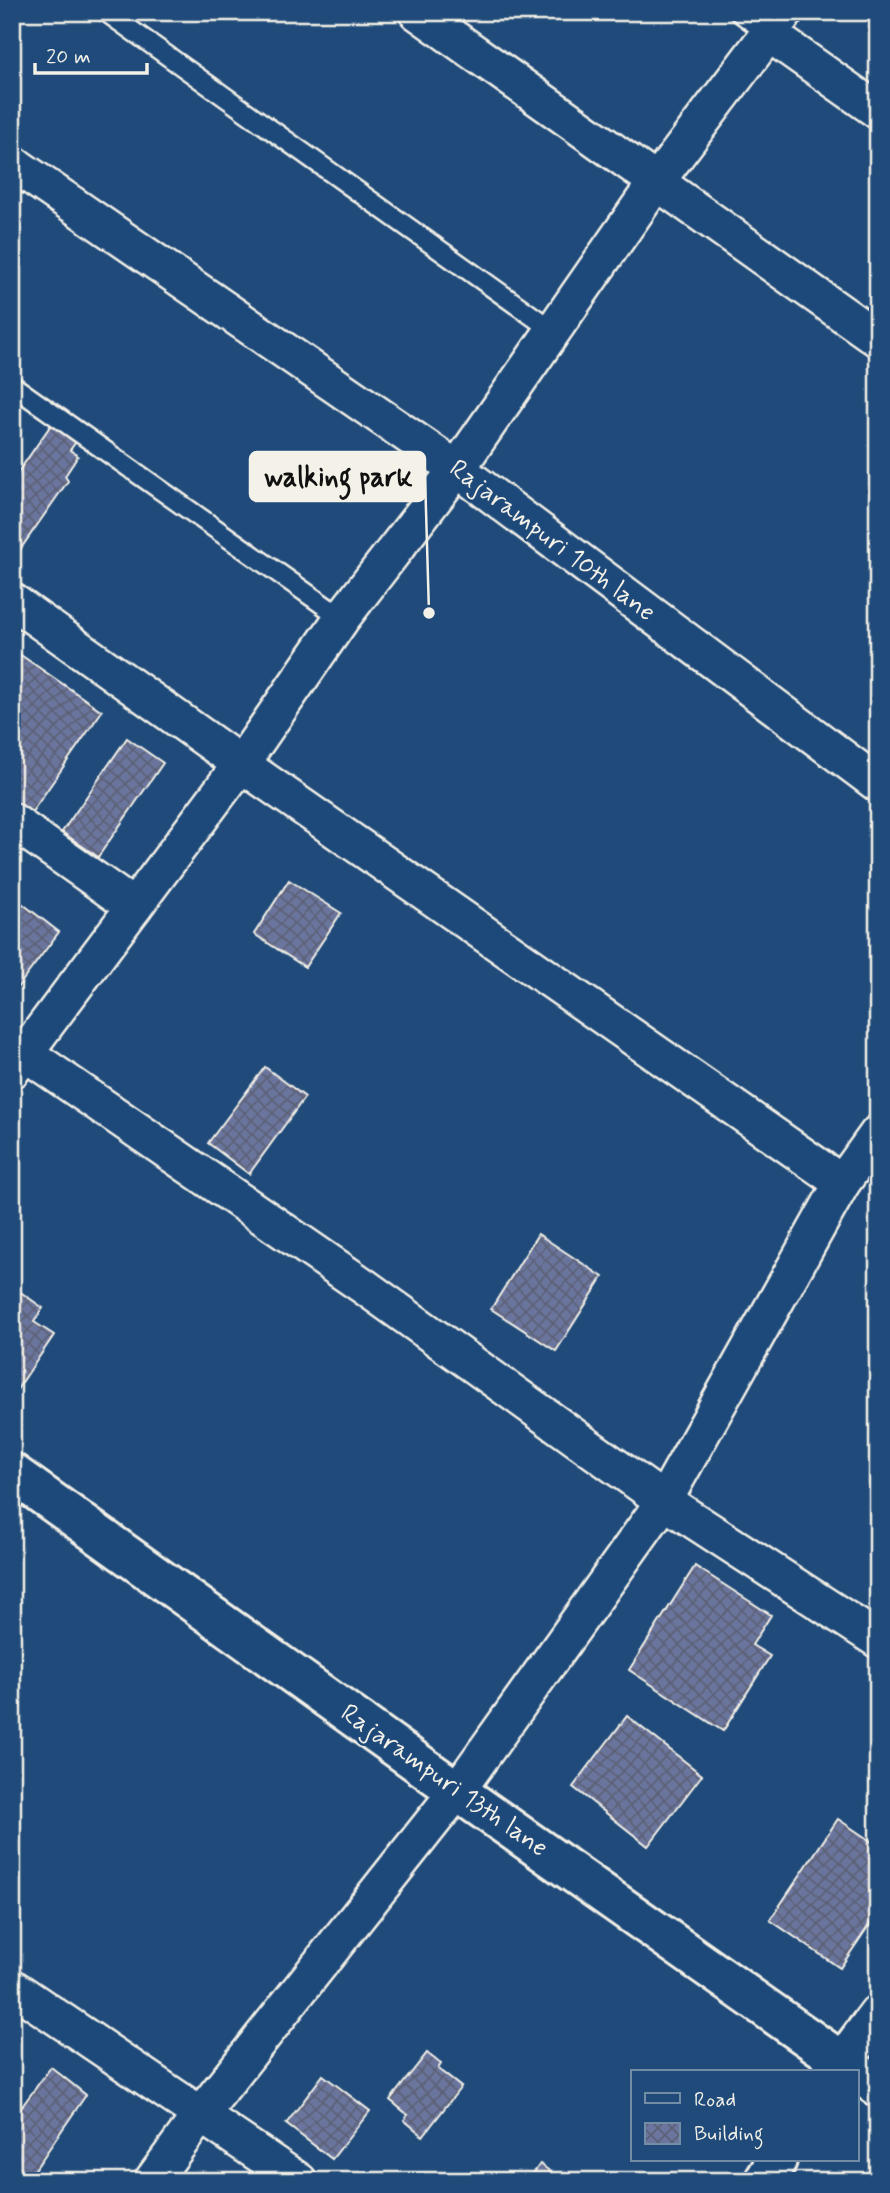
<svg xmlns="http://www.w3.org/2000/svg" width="890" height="2193" font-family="Mynerve,sans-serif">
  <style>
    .building { fill: url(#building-cross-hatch); stroke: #f4f1e8; stroke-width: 2 }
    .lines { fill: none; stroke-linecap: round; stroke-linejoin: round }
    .service-casing { stroke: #f4f1e8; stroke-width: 23 }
    .minor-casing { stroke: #f4f1e8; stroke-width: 40 }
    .tertiary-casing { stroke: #f4f1e8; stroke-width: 44 }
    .service { stroke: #1f4a7a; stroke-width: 18 }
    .minor { stroke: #1f4a7a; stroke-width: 35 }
    .tertiary { stroke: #1f4a7a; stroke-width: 38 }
    .labels { text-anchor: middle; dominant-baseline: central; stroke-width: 5; stroke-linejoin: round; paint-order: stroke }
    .street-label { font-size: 26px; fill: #f4f1e8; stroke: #1f4a7a }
    .leader { fill: none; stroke: #f4f1e8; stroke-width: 2.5 }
    .callout-dot { fill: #f4f1e8; stroke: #1f4a7a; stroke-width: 2.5 }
    .callout { fill: #f4f1e8; stroke: #f4f1e8; stroke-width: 2.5 }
    .callout-label { font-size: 28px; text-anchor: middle; font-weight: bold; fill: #111 }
  </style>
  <defs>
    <pattern id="building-cross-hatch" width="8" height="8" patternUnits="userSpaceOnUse" patternTransform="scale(1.75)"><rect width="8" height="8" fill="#6b759e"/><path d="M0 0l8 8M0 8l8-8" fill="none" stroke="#5c6176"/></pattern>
  </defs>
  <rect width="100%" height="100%" fill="#1f4a7a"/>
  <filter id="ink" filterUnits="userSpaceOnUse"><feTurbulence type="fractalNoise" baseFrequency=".0143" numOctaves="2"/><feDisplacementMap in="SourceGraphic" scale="14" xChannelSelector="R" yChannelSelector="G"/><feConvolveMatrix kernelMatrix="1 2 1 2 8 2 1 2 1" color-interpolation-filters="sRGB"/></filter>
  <g filter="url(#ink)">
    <g class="building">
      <polygon points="53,422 78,439 70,450 78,456 65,476 68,481 19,551 12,546 12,481"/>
      <polygon points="12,649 102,711 32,812 12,799"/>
      <polygon points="127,738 163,763 98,857 62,832"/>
      <polygon points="289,880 341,913 305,967 254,934"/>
      <polygon points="19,901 59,932 14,992 12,910"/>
      <polygon points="265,1067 305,1097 249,1174 208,1143"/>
      <polygon points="538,1234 603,1277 556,1351 491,1309"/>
      <polygon points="12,1286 43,1308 34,1322 54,1335 12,1397"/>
      <polygon points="695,1566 771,1615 752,1645 770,1656 723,1731 629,1670"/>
      <polygon points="627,1716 702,1775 648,1846 573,1787"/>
      <polygon points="838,1819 878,1846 878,1912 840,1968 770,1920"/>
      <polygon points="427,2053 441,2064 438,2069 461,2087 423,2136 404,2120 408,2115 390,2100"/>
      <polygon points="51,2067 86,2095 27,2181 12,2181 12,2120"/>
      <polygon points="323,2075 370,2111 332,2159 286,2124"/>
      <polygon points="540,2164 563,2181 528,2181"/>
    </g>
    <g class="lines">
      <g class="service-casing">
        <g id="service">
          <polyline points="106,12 552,330"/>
          <polyline points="739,12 769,34"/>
          <polyline points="12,385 342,618"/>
        </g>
      </g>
      <g class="minor-casing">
        <g id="minor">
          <polyline points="417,12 878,339"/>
          <polyline points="769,34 878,111"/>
          <polyline points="12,163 457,469 878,784"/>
          <polyline points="12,601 241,764 842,1183"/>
          <polyline points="12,821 134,907"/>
          <polyline points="12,1044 365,1287 664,1501 878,1640"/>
          <polyline points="12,1070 241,764 342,618 457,469 657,181 785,12"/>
          <polyline points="12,1987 299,2181"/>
          <polyline points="152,2181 201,2114 457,1791 664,1501 842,1183 878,1133"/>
        </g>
      </g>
      <g class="tertiary-casing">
        <g id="tertiary">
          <polyline points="12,1473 457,1791 878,2087"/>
          <polyline points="835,2072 878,2015"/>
          <polyline points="764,2181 777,2160"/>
        </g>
      </g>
      <use href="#service" class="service"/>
      <use href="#minor" class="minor"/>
      <use href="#tertiary" class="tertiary"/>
    </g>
  </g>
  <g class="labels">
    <g class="street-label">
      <text transform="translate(552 541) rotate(37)">Rajarampuri 10th lane</text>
      <text transform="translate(444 1781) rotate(35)">Rajarampuri 13th lane</text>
    </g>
  </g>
  <path class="leader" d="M429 613L425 476"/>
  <circle class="callout-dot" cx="429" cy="613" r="7"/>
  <rect class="callout" x="250" y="452" width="175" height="49" rx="7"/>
  <g class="callout-label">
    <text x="338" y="486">walking park</text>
  </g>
  <rect width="890" height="2193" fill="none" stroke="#1f4a7a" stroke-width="42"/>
  <rect x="21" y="21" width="848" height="2151" fill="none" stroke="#f4f1e8" stroke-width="2.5" filter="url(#ink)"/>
  <rect x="631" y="2070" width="228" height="91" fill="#1f4a7a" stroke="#748da6" stroke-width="2"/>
  <rect x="645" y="2093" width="35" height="10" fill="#1f4a7a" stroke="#748da6" stroke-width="2"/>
  <text x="694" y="2106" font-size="21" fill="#f4f1e8">Road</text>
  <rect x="645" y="2123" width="35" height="21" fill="url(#building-cross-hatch)" stroke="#748da6" stroke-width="2"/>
  <text x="694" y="2140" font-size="21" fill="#f4f1e8">Building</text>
  <path d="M35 63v10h112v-10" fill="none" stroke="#f4f1e8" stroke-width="3.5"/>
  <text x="46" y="63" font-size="21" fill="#f4f1e8" stroke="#1f4a7a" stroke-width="5" paint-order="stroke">20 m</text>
</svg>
